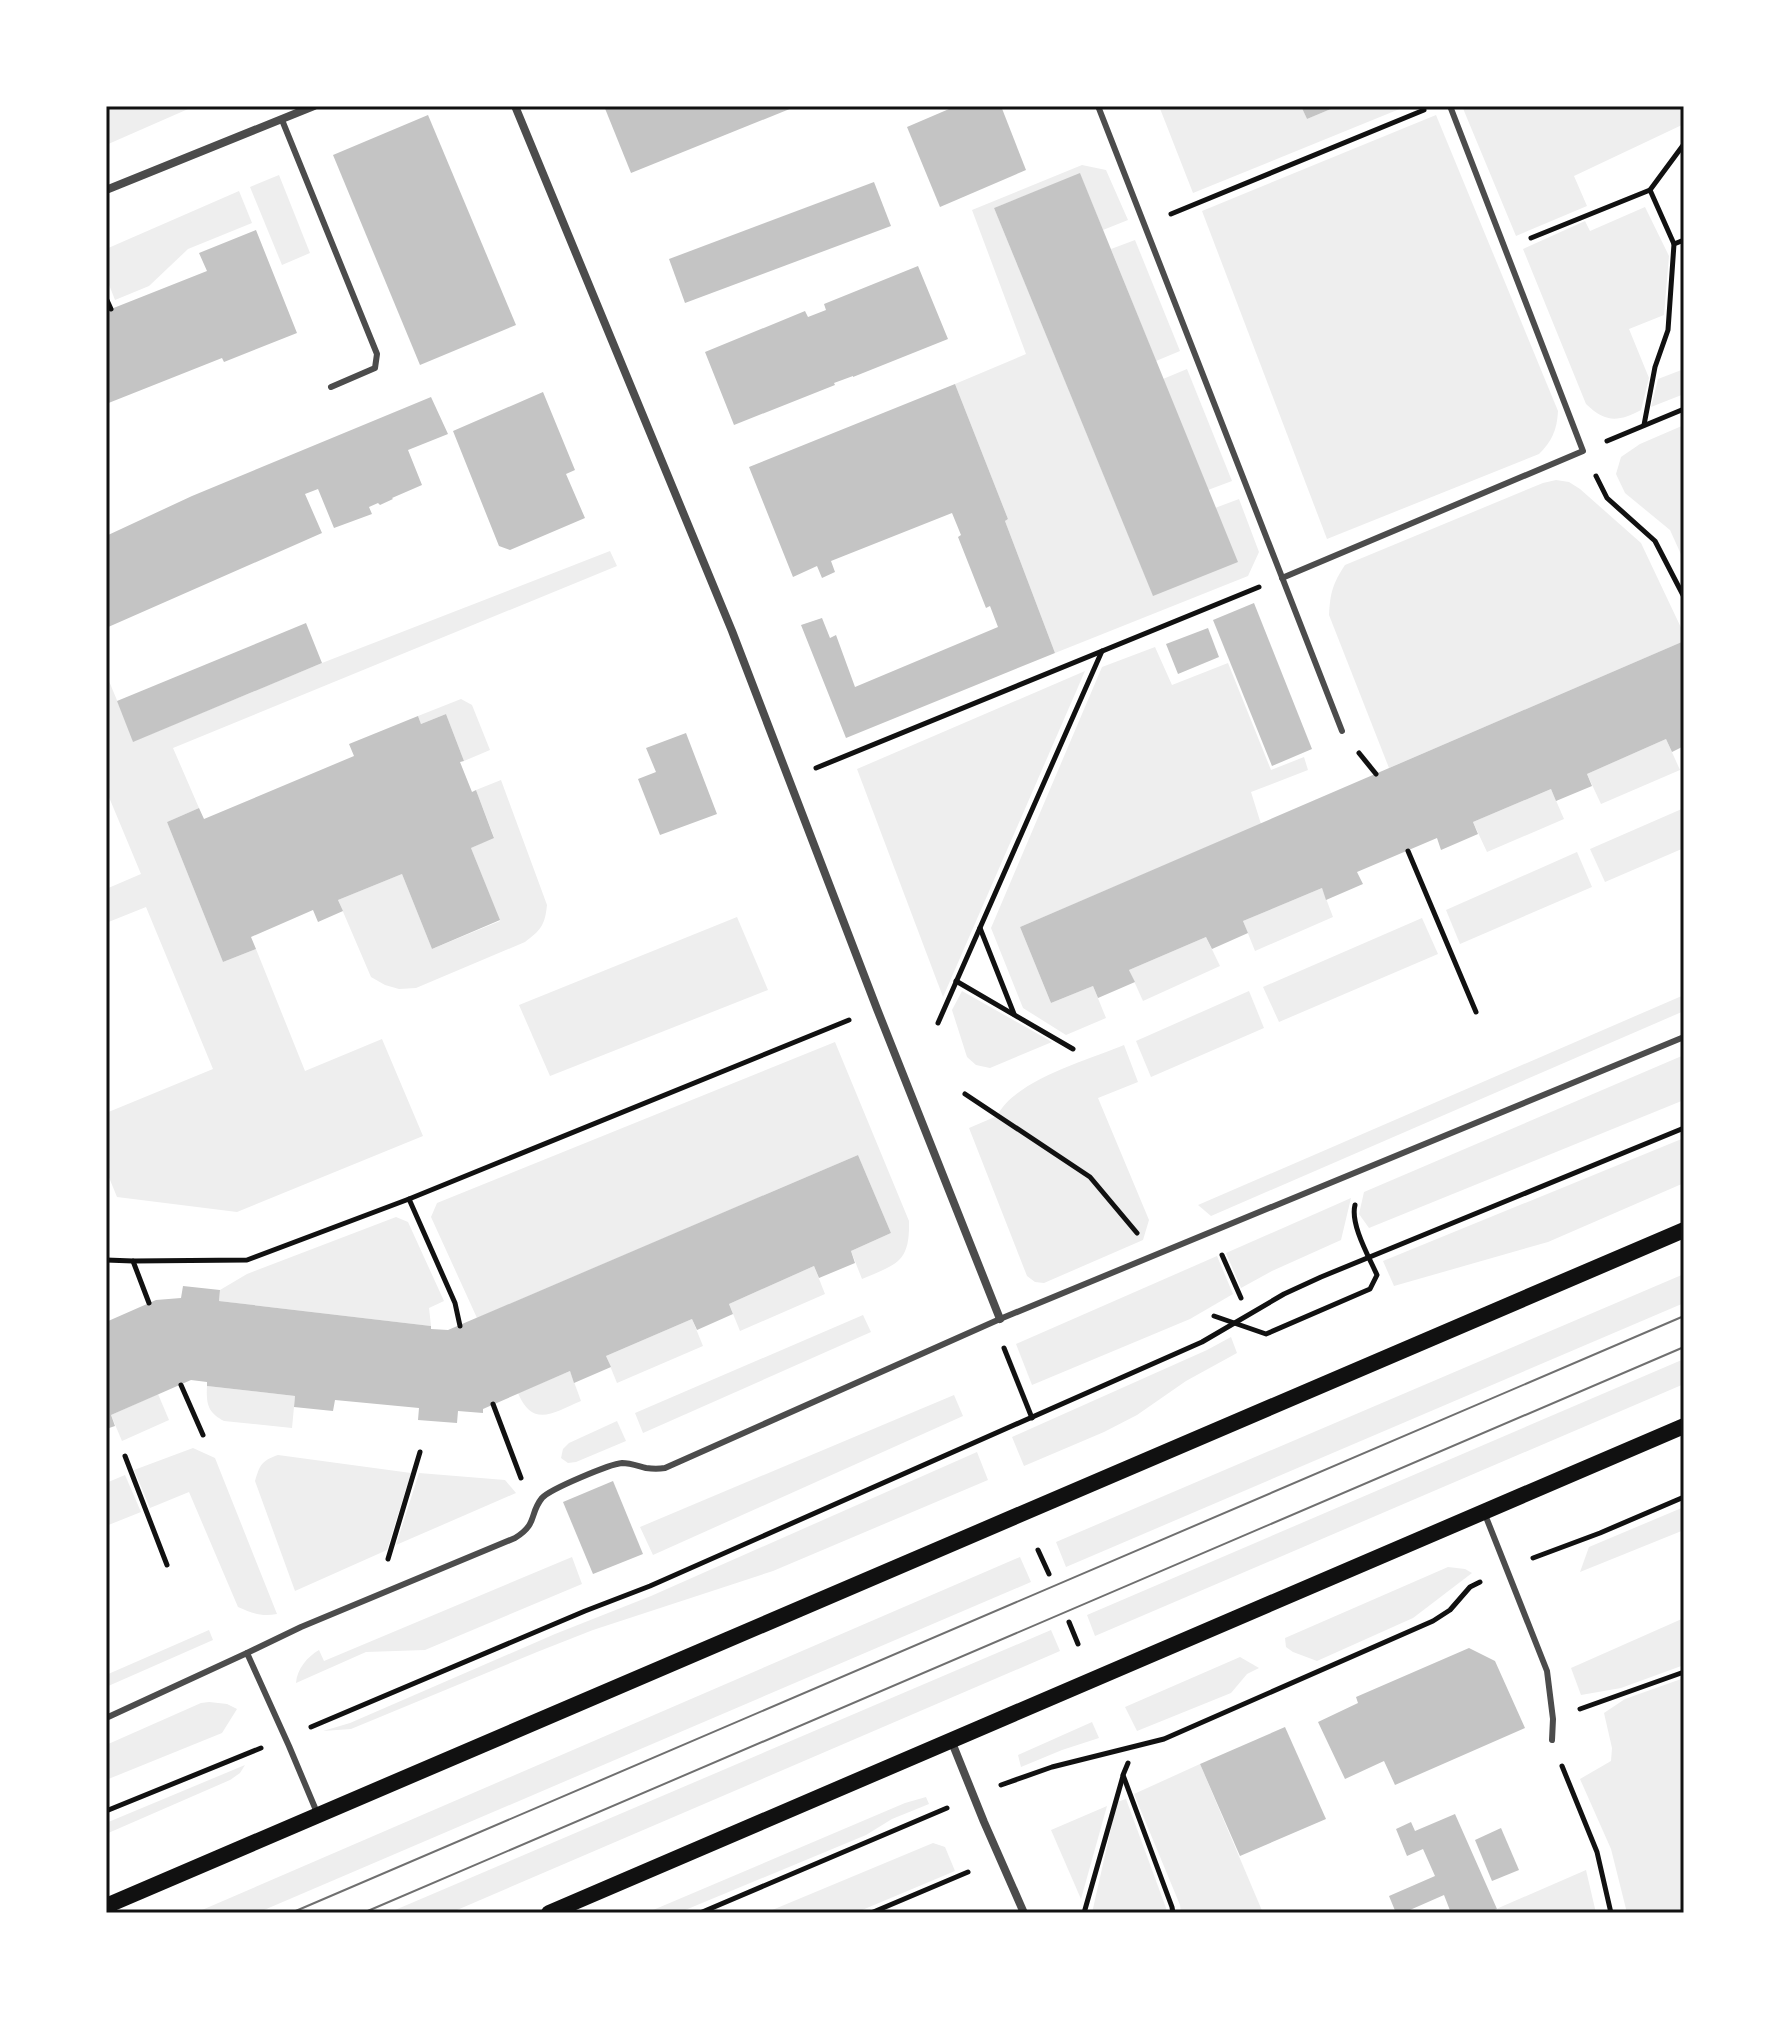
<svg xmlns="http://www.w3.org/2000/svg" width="1790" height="2019" font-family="'Open Sans',sans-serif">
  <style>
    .green { fill: #eee }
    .building { fill: #c4c4c4 }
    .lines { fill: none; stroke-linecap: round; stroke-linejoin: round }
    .path { stroke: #111; stroke-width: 5 }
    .service { stroke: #4c4c4c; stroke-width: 6 }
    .minor { stroke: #4c4c4c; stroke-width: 8 }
    .secondary { stroke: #111; stroke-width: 16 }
    .tram { stroke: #707070; stroke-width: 2 }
    .neatline { fill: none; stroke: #111; stroke-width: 3 }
  </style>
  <rect width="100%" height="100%" fill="#fff"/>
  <g class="green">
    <polygon points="106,106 195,106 106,145"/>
    <polygon points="1159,106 1301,106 1307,119 1338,106 1407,106 1193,193"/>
    <polygon points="1462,106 1684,106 1684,124 1574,176 1587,206 1516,236"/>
    <path d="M1436,115L1558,411C1557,430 1552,441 1539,454L1327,539L1202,211Z"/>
    <polygon points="1082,165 1106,170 1128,220 1103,230 1080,174 994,208 1153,595 1215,508 1239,499 1259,552 1248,576 1055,653 1005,521 1008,519 955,384 1026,354 972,210"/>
    <polygon points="279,175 310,253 282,265 250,187"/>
    <polygon points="239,191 252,223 188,249 149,286 115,300 106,277 106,249"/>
    <path d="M1645,207L1669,256L1664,315L1629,329L1649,378L1641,410C1618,422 1606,423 1586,404L1523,249L1585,221L1590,231Z"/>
    <polygon points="1135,240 1180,351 1156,361 1111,249"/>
    <polygon points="1187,369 1232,481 1208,490 1163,379"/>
    <polygon points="1684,369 1684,394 1651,407 1658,379"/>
    <polygon points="1684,425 1684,561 1670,530 1625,493 1616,474 1621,457 1640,444"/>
    <path d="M1556,480L1569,482L1580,489L1641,543L1684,634V641L1389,768L1329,615C1330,593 1333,583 1345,565L1543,483Z"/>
    <polygon points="610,551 617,566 173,748 199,808 167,822 223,962 256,949 305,1071 382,1039 423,1136 237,1212 117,1197 106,1170 106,1113 213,1069 146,907 106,923 106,889 141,874 106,790 106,674 134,741 322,663"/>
    <polygon points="1155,647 1172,685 1228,663 1271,770 1304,757 1308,770 1251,792 1261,824 1020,927 1051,1003 1093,986 1106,1018 1066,1035 1023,1008 991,928 1102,667"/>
    <polygon points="1085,671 943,997 857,769"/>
    <polygon points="461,699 472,705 490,750 464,761 446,714 421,724 418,716"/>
    <polygon points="1666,739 1680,770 1601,804 1587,774"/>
    <path d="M501,780L547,905C545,925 541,930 525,942L416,988L399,989L385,985L371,977L338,900L402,874L432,949L500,921L471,848L494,837L476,790Z"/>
    <polygon points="1551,789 1564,819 1487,852 1473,822"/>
    <polygon points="1684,808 1684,848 1605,882 1590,849"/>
    <polygon points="1577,852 1592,887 1460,944 1446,910"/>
    <polygon points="1322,888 1333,917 1255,951 1243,921"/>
    <polygon points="737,917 768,990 550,1076 519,1005"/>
    <polygon points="1422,918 1438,954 1279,1022 1263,987"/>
    <polygon points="1206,937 1220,966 1143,1001 1129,970"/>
    <polygon points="962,991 1052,1042 990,1068 976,1065 967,1057 952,1010"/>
    <polygon points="1249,991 1264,1028 1151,1077 1136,1041"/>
    <polygon points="1684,995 1684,1011 1211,1216 1198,1205"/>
    <path d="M835,1042L909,1221C910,1263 897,1264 862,1279L851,1251L891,1233L858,1155L477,1318L431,1217L437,1203Z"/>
    <path d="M1124,1045L1138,1082L1098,1098L1149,1220L1143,1240L1044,1283L1035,1282L1027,1276L969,1128L997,1116C1015,1080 1088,1060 1124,1045Z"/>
    <polygon points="1684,1055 1684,1100 1369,1228 1359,1214 1364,1192"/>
    <polygon points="1684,1138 1684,1183 1548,1242 1394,1286 1383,1261"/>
    <polygon points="1351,1198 1341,1240 1272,1271 1241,1288 1226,1253"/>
    <polygon points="396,1217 408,1222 444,1301 429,1308 431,1326 219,1301 220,1290 247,1274"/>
    <polygon points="1217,1256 1233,1294 1190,1319 1032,1385 1016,1344"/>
    <polygon points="814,1266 825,1294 740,1331 729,1304"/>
    <polygon points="1684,1274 1684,1303 1066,1567 1056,1542"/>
    <polygon points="863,1315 871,1332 643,1433 635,1413"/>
    <polygon points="692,1319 703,1346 617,1383 606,1356"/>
    <polygon points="1231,1337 1237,1353 1186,1381 1137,1415 1104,1432 1024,1466 1012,1437 1207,1350"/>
    <polygon points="1684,1359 1684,1384 1095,1636 1087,1615"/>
    <path d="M570,1371L581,1401C554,1412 533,1429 518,1393Z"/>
    <path d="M207,1386L295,1396L292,1428L224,1421C208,1413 206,1404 207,1386Z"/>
    <polygon points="158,1394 169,1420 122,1441 111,1415"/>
    <polygon points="954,1395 963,1416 653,1555 640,1527"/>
    <polygon points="617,1421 626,1441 576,1462 568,1463 561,1458 563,1449 569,1443"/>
    <path d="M193,1448L215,1458L277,1614C261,1617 252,1613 238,1607L189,1492L150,1508L134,1470Z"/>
    <polygon points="977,1452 988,1480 773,1571 593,1630 537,1652 351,1729 323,1731 350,1723 555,1634 651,1596"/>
    <path d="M278,1455L411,1473L387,1550L295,1591L255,1481C260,1465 261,1461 278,1455Z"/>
    <polygon points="419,1473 505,1480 516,1493 396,1545"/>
    <polygon points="125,1475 141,1512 106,1526 106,1483"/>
    <polygon points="1684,1507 1684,1530 1580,1572 1589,1547"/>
    <path d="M572,1557L582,1584L425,1650L366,1652L296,1683C297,1669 307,1657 319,1650L324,1661Z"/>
    <polygon points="1020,1557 1031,1582 257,1913 195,1913"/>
    <polygon points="1448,1567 1465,1569 1472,1573 1413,1618 1317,1661 1293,1652 1286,1647 1285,1638"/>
    <polygon points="1684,1618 1684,1665 1621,1688 1581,1695 1571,1668"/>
    <polygon points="209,1630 213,1640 106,1687 106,1675"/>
    <polygon points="1051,1630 1060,1651 450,1913 388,1913"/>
    <polygon points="1240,1657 1259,1668 1247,1674 1231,1693 1137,1731 1125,1707"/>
    <polygon points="1684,1678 1684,1913 1627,1913 1611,1849 1580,1779 1611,1761 1612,1748 1604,1713 1625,1699"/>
    <polygon points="209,1702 227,1704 237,1709 222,1733 106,1780 106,1745 201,1703"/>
    <polygon points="1092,1722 1099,1738 1062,1750 1021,1767 1018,1755"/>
    <polygon points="1200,1764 1263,1913 1181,1913 1180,1905 1134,1794"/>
    <polygon points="245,1765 240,1773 230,1780 106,1834 106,1823"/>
    <polygon points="926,1797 929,1804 892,1819 866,1835 678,1913 646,1913 905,1803"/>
    <polygon points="1126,1799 1166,1908 1167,1913 1092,1913 1117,1802"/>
    <polygon points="1107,1806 1081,1899 1051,1830"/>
    <polygon points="933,1843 945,1847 955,1871 855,1913 765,1913"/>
    <polygon points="1586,1870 1596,1913 1487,1913"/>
  </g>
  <g class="building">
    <polygon points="604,106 797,106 631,173"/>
    <polygon points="956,106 1001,106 1026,170 940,207 907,127"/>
    <polygon points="1301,106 1338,106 1307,119"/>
    <polygon points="428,115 516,325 420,365 333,155"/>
    <polygon points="1080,173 1238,562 1153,596 994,208"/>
    <polygon points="874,182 891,226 685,303 669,259"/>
    <polygon points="256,230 297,333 224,362 222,358 106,404 106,311 207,271 199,253"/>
    <polygon points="918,266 948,339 853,377 853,376 834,383 835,385 734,425 705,352 805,311 808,317 826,310 824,304"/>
    <polygon points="955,384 1008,519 1005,521 1055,653 846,738 801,625 822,618 830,638 836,635 855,687 998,627 990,606 986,608 958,537 961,535 952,513 831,561 835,572 822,578 817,566 793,577 749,467"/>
    <polygon points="543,392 575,470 566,474 585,518 510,550 499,546 453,431"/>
    <polygon points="431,397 448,434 408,450 422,485 392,498 393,499 380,505 378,503 369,507 372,514 334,528 318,489 305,494 322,533 106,628 106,536 192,496"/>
    <polygon points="1254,603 1312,749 1272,766 1213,620"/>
    <polygon points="306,623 322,663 133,742 117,701"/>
    <polygon points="1208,628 1219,657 1178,674 1166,644"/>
    <polygon points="1684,641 1684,746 1672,752 1666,739 1587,774 1592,786 1556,801 1551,789 1473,822 1478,834 1441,850 1437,838 1357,872 1363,884 1326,900 1322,888 1243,921 1248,933 1212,949 1206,937 1129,970 1135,982 1098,998 1093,986 1051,1003 1020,927"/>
    <polygon points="446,714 464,761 460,762 472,792 476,790 494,838 471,848 500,920 432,949 402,874 338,900 343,911 318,922 313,910 251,937 256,949 223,962 167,822 199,808 204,819 354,756 349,744 418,716 421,724"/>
    <polygon points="686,733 717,814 660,835 638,779 656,772 646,748"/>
    <polygon points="858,1155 891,1233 851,1251 855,1263 819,1278 814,1266 729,1304 733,1314 697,1330 692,1319 606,1356 611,1367 574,1383 570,1371 483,1409 483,1413 458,1411 457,1423 418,1420 419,1408 335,1400 333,1411 294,1407 295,1396 207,1386 207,1382 191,1380 111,1415 115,1426 106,1429 106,1322 156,1300 181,1298 183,1286 220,1290 219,1301 431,1326 431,1329 448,1330"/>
    <polygon points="613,1481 643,1554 593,1574 563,1502"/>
    <polygon points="1469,1648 1495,1661 1525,1728 1395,1785 1384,1761 1345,1779 1318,1722 1358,1703 1356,1697"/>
    <polygon points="1285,1727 1326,1819 1240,1856 1200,1764"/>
    <polygon points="1455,1814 1497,1909 1487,1913 1451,1913 1444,1895 1403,1913 1396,1913 1389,1896 1435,1876 1423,1849 1407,1856 1396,1829 1411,1822 1415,1831"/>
    <polygon points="1501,1828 1519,1870 1492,1881 1475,1840"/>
  </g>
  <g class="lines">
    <g class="path">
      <polyline points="1650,190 1684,144"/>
      <polyline points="1171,214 1424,110"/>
      <polyline points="1531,238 1650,190 1674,244"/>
      <polyline points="106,298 111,309"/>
      <polyline points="1644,425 1655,367 1668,330 1674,244 1684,240"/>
      <polyline points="1607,441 1684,409"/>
      <polyline points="1596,476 1607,498 1655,541 1684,597"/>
      <polyline points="1359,753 1376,774"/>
      <polyline points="816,768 1259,587"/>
      <polyline points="1408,851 1476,1012"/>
      <polyline points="980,928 1014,1014"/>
      <polyline points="956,981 1073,1049"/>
      <polyline points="938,1023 1102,651"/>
      <polyline points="965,1094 1090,1177 1137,1233"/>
      <polyline points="409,1199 849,1020"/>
      <polyline points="1222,1255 1241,1298"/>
      <polyline points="106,1260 133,1261 247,1260 409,1199 455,1303 460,1326"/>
      <polyline points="133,1261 149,1303"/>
      <path d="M1214,1316L1266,1334L1370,1289L1377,1275C1369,1257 1350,1224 1355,1205"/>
      <polyline points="1004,1348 1032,1418"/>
      <polyline points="181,1385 203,1435"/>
      <polyline points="493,1404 521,1478"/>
      <polyline points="125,1456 167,1565"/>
      <polyline points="1038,1550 1049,1574"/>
      <polyline points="1533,1558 1600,1533 1684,1497"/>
      <polyline points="388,1559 420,1452"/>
      <polyline points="1069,1622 1078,1644"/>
      <polyline points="1580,1709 1684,1672"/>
      <polyline points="311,1727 585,1611 650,1586 1202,1342 1284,1294 1321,1277 1684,1128"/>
      <polyline points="1128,1763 1123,1775 1172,1907 1173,1913"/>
      <polyline points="1562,1766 1597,1852 1611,1913"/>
      <polyline points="1001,1785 1052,1767 1164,1739 1433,1621 1450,1610 1470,1587 1480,1582"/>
      <polyline points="106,1811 261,1748"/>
      <polyline points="700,1913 947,1808"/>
      <polyline points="871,1913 968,1872"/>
      <polyline points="1084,1913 1123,1776"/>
    </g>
    <g class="service">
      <polyline points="1098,106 1342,731"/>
      <polyline points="282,120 377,354 375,368 331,387"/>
      <polyline points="1282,578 1583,451 1450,106"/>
      <polyline points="1484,1512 1547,1671 1553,1719 1552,1740"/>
      <path d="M247,1653L301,1627L515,1538C538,1524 529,1514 542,1498C550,1489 610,1464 622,1463C630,1463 638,1466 646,1468C653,1469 659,1469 665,1468L1000,1319L1684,1037"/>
      <polyline points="106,1718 247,1653 289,1746 318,1815"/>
    </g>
    <g class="minor">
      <polyline points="515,106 732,631 877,1009 1000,1319"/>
      <polyline points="106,190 314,106"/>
      <polyline points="951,1740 984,1822 1024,1913"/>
    </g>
    <g class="secondary">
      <polyline points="106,1906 1684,1230"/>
      <polyline points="549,1913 1684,1426"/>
    </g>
    <g class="tram">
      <polyline points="291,1913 1684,1316"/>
      <polyline points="363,1913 1684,1347"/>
    </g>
  </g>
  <rect width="1790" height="2019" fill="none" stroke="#ffffff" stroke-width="216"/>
  <rect x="108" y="108" width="1574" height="1803" class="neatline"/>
</svg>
